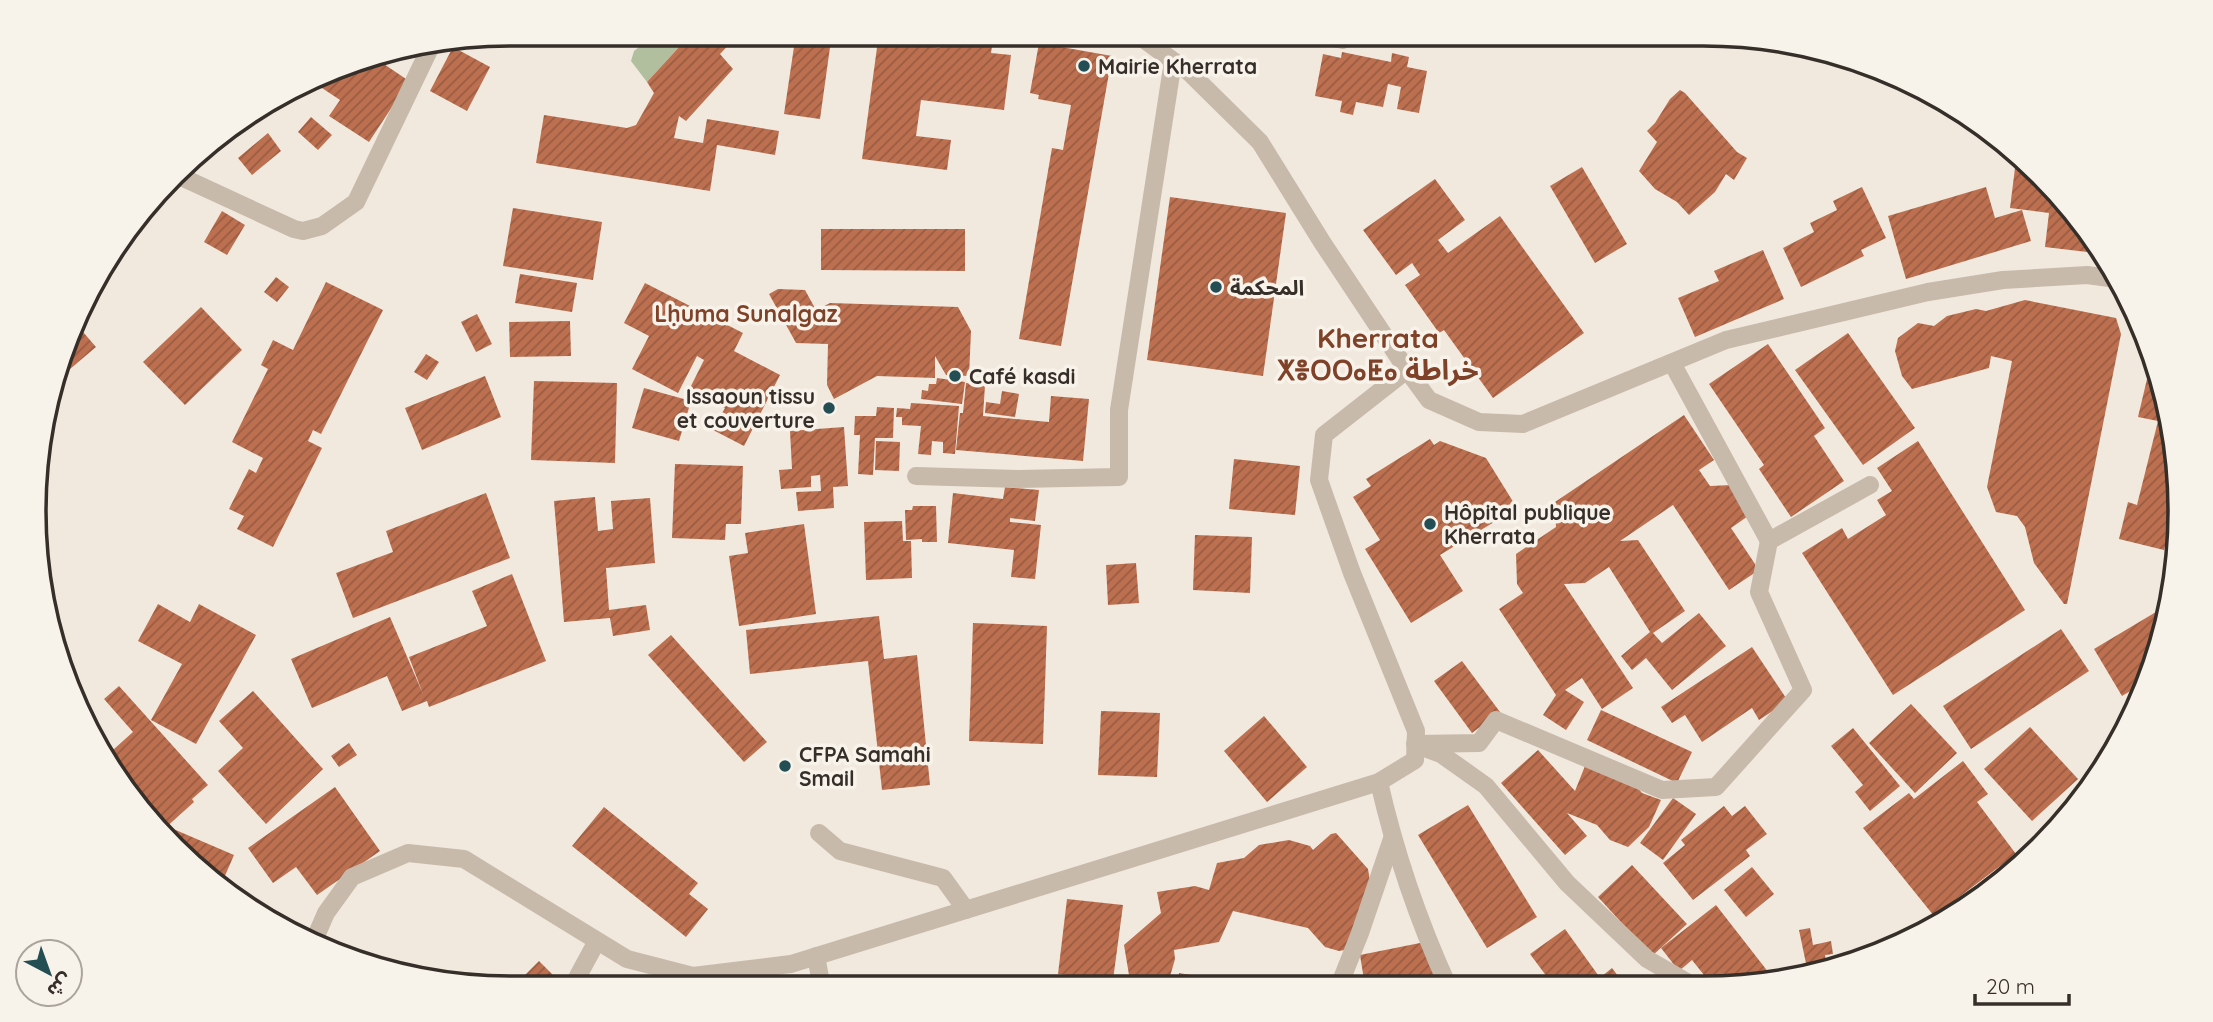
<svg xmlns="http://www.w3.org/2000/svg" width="2213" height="1022" font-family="Quicksand,'Noto Sans Arabic','Noto Sans Tifinagh',sans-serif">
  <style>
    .green { fill: #b2bf9f }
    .building { fill: url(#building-hatch) }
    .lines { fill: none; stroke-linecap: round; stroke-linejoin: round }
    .minor { stroke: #c8baab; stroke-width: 18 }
    .tertiary { stroke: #c8baab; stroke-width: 18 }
    .poi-dot { fill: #224e54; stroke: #f8f3ea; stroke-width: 2.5 }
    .labels { text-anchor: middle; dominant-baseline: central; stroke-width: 7; stroke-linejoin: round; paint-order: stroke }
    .poi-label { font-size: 21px; font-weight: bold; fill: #362e29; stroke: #f8f3ea; text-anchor: start }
    .neighbourhood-label { font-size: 23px; font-weight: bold; fill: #7f4229; stroke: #f8f3ea }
    .district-label { font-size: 28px; font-weight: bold; fill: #7f4229; stroke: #f8f3ea }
    .rim { fill: none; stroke: #362e29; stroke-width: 3.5 }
  </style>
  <defs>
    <pattern id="building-hatch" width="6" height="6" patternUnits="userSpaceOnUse" patternTransform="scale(1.75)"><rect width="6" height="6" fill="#bc7050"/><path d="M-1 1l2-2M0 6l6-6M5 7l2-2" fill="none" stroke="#9a5c42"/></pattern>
  </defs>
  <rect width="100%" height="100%" fill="#f1e9de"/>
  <polygon class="green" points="657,33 692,33 647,82 631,61 634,51"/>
  <g class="building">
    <polygon points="692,33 740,33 720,54 733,69 686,121 679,116 674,138 703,143 707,119 779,131 775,155 717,145 710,191 536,163 544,115 627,128 636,125 654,93 647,82"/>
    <polygon points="767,33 832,33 820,119 784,114 795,40"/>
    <polygon points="942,33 994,33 991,53 1011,55 1004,110 921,100 916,136 951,140 947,170 862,159 878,40 940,48"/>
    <polygon points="1039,43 1112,56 1061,346 1019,339 1052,148 1063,150 1071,105 1038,99 1039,95 1030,93"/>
    <polygon points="453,47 490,67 467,111 430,91"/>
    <polygon points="1342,52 1391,62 1392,53 1409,57 1407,67 1427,71 1419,113 1397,109 1401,87 1388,84 1383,107 1356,102 1353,115 1340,112 1342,101 1315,96 1323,54 1341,58"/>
    <polygon points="372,56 409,81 369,142 329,116 340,100 310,80 357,59"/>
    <polygon points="1680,90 1685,93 1737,152 1747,158 1734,180 1726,174 1715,192 1689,215 1677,202 1655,189 1639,171 1657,142 1647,131 1655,123 1670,99"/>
    <polygon points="311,117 332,135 318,150 298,132"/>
    <polygon points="268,133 281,151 252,175 238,158"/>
    <polygon points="215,138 194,170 185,165 196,152"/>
    <polygon points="2016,160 2025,161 2040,173 2060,198 2059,203 2065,204 2104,254 2045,247 2049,213 2010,208"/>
    <polygon points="1582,167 1627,244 1595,263 1550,186"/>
    <polygon points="1435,179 1465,220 1438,240 1448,253 1500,216 1584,333 1493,398 1444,330 1439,333 1405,285 1420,275 1412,263 1396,275 1363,230"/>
    <polygon points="1862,187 1886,238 1861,250 1864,256 1801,287 1783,248 1814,232 1810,223 1837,210 1833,201"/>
    <polygon points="1986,187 1995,218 2022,210 2031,241 1906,279 1888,216"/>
    <polygon points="1170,197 1286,213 1263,376 1147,360"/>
    <polygon points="513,208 602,222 593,280 503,266"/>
    <polygon points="222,211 245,225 227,255 204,242"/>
    <polygon points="821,229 965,229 965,271 821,270"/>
    <polygon points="1763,250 1784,299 1695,337 1678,298 1719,281 1714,271"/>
    <polygon points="520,274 577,283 572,312 515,303"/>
    <polygon points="276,277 289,287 277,302 264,292"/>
    <polygon points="326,282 383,310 321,434 313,430 308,441 322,448 273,547 237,529 244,516 229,509 249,469 256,473 263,458 232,442 268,369 261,365 273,340 293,350"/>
    <polygon points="645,283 743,333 734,351 780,375 744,446 713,430 725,408 689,390 704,360 697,356 678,393 632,369 649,336 624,323"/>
    <polygon points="778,289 805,290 816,310 830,303 958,307 971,331 969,376 946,375 935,356 935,378 877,376 834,399 827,385 828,344 796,343 769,294"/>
    <polygon points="2025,300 2116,318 2121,334 2067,604 2064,604 2034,563 2025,527 2017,516 1996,512 1987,487 2012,361 1991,356 1989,368 1912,389 1902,376 1895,351 1898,338 1918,323 1934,326 1947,316 1976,309 1986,311"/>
    <polygon points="201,307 242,350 185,405 143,362"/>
    <polygon points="477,314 492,344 476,352 461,322"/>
    <polygon points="570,321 571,356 510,357 509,322"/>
    <polygon points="77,325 96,347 70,369 64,361"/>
    <polygon points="1848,333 1915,428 1863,465 1795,370"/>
    <polygon points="1768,344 1825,428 1814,436 1844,481 1791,517 1759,469 1764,465 1709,384"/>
    <polygon points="426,354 439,362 427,380 414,372"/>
    <polygon points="2152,358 2166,404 2163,420 2171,422 2179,508 2175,507 2164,550 2119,539 2128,502 2137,505 2158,421 2138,417"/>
    <polygon points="485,376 501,417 422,450 405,408"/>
    <polygon points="937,378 965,382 962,404 921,399 922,390 928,391 929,384 936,384"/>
    <polygon points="534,381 617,383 615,463 531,460"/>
    <polygon points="966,383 985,385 983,416 1049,422 1051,396 1089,399 1083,461 956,450 960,413 963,413"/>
    <polygon points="644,388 691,401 679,441 632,428"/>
    <polygon points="1002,391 1019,394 1015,417 985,413 986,402 1000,404"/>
    <polygon points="911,403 959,406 955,454 943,453 943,442 932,441 931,455 918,454 921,426 902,425 902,417 896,417 897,408 910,409"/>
    <polygon points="877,407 894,408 893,438 875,438 873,475 858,474 860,435 854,435 855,416 876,416"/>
    <polygon points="1684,415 1714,460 1699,470 1710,486 1732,485 1751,514 1731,528 1759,570 1729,590 1673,505 1620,541 1638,540 1685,611 1653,633 1662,643 1699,613 1726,646 1672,690 1646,658 1632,670 1621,656 1650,632 1609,567 1585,583 1564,584 1633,688 1602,709 1582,678 1565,690 1584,702 1566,730 1543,715 1556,695 1499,609 1523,593 1517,584 1516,554 1556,527 1555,502"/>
    <polygon points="844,427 848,486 833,487 834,508 798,511 796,492 821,491 820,475 811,476 811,487 781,489 779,470 792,469 790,431"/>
    <polygon points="1430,439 1434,445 1440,441 1486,458 1517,508 1440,555 1463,591 1411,623 1365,549 1380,540 1353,497 1371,486 1366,479"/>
    <polygon points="876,441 900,442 899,471 875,470"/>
    <polygon points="1918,441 2025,610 1893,695 1802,553 1842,528 1848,539 1886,515 1877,500 1892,491 1877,468"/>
    <polygon points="1234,459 1300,466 1295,515 1229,509"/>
    <polygon points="675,464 743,466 741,524 726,524 725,540 672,538"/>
    <polygon points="1005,487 1039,490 1035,521 1010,518 1010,522 1041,525 1035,579 1011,577 1014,550 948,543 953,493 1003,499"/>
    <polygon points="486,493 510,558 353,618 336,573 393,552 386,531"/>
    <polygon points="595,497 598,531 613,529 611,501 650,498 655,563 606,568 609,610 646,605 650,630 613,636 610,618 564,622 554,501"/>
    <polygon points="913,506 936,506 937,542 922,542 922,539 906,540 905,510 912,510"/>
    <polygon points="902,521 903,541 911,541 912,578 866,580 864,522"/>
    <polygon points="804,524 816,614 739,626 729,556 748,553 745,533"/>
    <polygon points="1195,535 1252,537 1250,593 1193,590"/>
    <polygon points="1136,563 1139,603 1108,605 1106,565"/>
    <polygon points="512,574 546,661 429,707 427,701 402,711 387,676 312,708 291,659 390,617 423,694 409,657 487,626 472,591"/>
    <polygon points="158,604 190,622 199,604 256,635 196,744 151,720 182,664 138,641"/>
    <polygon points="2166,606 2169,610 2147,681 2122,696 2094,649"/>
    <polygon points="879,616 884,659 917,655 930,785 882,790 868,661 750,674 746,630"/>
    <polygon points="973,623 1047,626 1043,744 969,741"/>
    <polygon points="2061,629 2089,671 1971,749 1943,706"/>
    <polygon points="671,635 767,742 744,762 648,655"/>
    <polygon points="1752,647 1788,701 1759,720 1752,708 1702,742 1685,715 1672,723 1661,707"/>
    <polygon points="1462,661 1500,712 1472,733 1434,681"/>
    <polygon points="119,686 208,785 192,799 194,802 163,830 104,758 133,732 104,699"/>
    <polygon points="253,691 323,769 266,824 218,771 243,748 219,721"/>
    <polygon points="1911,704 1957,753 1915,793 1869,743"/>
    <polygon points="1601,710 1692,752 1677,783 1587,740"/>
    <polygon points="1101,711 1160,713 1157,777 1098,775"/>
    <polygon points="1264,716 1307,767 1267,802 1224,751"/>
    <polygon points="2030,727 2078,779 2032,821 1984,769"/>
    <polygon points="1853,728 1900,786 1870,811 1855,792 1863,785 1831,746"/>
    <polygon points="349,743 357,755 339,767 331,756"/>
    <polygon points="1538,750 1575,791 1585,766 1636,786 1642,793 1661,800 1649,827 1628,847 1610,840 1597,825 1567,813 1587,836 1565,855 1501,783"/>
    <polygon points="1963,761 1988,794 1977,802 2016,854 1934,916 1863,828 1909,793 1914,799"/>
    <polygon points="335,787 380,851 317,895 296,867 273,883 248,848"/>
    <polygon points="1673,798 1696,814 1663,860 1640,843"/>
    <polygon points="1468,805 1537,917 1487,948 1418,835"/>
    <polygon points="1724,806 1732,816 1745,806 1767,834 1746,850 1750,856 1693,900 1663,863 1685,845 1681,840"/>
    <polygon points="604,807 698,883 689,894 708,909 686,937 572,846"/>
    <polygon points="171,828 234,855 221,885 196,870 167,835"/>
    <polygon points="1336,833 1368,869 1372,893 1350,949 1339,951 1325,947 1308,928 1233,911 1219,942 1174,950 1175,959 1167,987 1111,987 1109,984 1133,980 1129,975 1124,945 1161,913 1157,892 1195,886 1209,890 1217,863 1244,858 1259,845 1289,840 1310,846 1313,850 1331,834"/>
    <polygon points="1632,865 1687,924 1652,956 1598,897"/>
    <polygon points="1752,867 1774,894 1746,917 1724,890"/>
    <polygon points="1067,899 1123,905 1113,980 1058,974"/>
    <polygon points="1716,905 1776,982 1765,985 1712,985 1692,960 1679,971 1661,948"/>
    <polygon points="1810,928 1813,945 1831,941 1833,954 1825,955 1827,968 1808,973 1799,930"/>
    <polygon points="1565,929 1598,975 1584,985 1553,985 1530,954"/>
    <polygon points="1430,941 1438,986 1365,986 1360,955"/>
    <polygon points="539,961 567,989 511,989"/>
    <polygon points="1612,968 1625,985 1591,985"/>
    <polygon points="1179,973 1249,985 1249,986 1177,987"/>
  </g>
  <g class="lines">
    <g class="minor">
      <polyline points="1311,33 1343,40"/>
      <polyline points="177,175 294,229 303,231 322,226 356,202 431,46"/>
      <polyline points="1672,363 1769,541"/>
      <polyline points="1407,370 1429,400 1479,422 1523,424 1726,340 1928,292 2003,280 2087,275 2117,279"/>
      <polyline points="916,476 1018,479 1119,477 1119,410 1173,61"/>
      <polyline points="1415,744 1479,743 1496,720 1662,790 1716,787 1803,690 1759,592 1769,541 1870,485"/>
      <polyline points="1422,747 1441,754 1486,786 1567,883 1647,959 1692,985"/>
      <path d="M1379,782C1395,852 1418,920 1448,986"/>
      <polyline points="819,833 840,851 943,878 966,910"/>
      <polyline points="816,956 822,988"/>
      <polyline points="1339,986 1360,933 1392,839"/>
      <polyline points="588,988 578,976 597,941"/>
    </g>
    <polyline class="tertiary" points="313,943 326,913 352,877 408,853 464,859 627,959 693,976 791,964 1379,782 1415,760 1416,731 1352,573 1319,480 1324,435 1407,370 1322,242 1260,142 1190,73 1135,33"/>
  </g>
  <g class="poi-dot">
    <circle cx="1084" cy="66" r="7"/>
    <circle cx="1216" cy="287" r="7"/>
    <circle cx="955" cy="376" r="7"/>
    <circle cx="829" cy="408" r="7"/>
    <circle cx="1430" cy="524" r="7"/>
    <circle cx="785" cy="766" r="7"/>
  </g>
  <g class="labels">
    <g class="poi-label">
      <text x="1098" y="66">Mairie Kherrata</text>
      <text x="1230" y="287">المحكمة</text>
      <text x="969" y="376">Café kasdi</text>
      <text x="815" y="396" text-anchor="end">Issaoun tissu<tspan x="815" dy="24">et couverture</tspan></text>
      <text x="1444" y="512">Hôpital publique<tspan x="1444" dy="24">Kherrata</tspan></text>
      <text x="799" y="754">CFPA Samahi<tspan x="799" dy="24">Smail</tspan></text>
    </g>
    <g class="neighbourhood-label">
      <text x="746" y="313">Lḥuma Sunalgaz</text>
    </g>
    <g class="district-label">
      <text x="1378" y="337">Kherrata<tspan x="1378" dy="32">ⵅⴻⵔⵔⴰⵟⴰ خراطة</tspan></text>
    </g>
  </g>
  <path d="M0 0H2213V1022H0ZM511 46H1703A465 465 0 0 1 2168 511V511A465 465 0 0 1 1703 976H511A465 465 0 0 1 46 511V511A465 465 0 0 1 511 46Z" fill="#f8f3ea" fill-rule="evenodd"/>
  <path class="rim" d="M511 46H1703A465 465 0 0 1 2168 511V511A465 465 0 0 1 1703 976H511A465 465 0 0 1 46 511V511A465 465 0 0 1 511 46Z"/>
  <g transform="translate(49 973) rotate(139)"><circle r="33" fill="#f8f3ea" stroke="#aaa49d" stroke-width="2"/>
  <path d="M0-5L12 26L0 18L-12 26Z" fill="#224e54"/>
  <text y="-10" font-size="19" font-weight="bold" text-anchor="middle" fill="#362e29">ش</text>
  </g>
  <path d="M1975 994v10h94v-10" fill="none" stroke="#362e29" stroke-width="3.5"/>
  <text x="1986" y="994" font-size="21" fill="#362e29" stroke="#f8f3ea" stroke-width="5" paint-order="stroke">20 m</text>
</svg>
